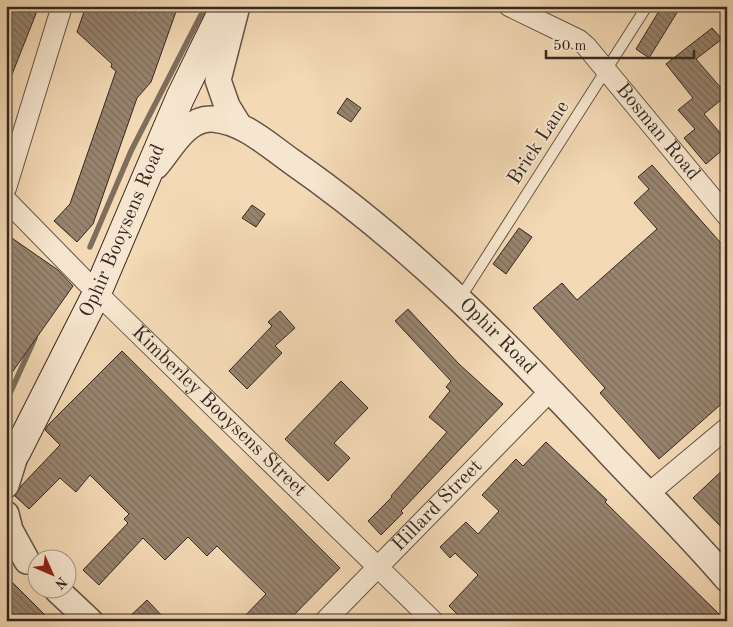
<svg xmlns="http://www.w3.org/2000/svg" width="733" height="627" font-family="'Old Standard TT',serif">
  <style>
    .lines { fill: none; stroke-linecap: round; stroke-linejoin: round }
    .stream { stroke: #806e5c; stroke-width: 5.5 }
    .building { fill: url(#building-back-hatch); stroke: #352821 }
    .service-casing { stroke: #645446; stroke-width: 12 }
    .minor-casing { stroke: #645446; stroke-width: 22 }
    .tertiary-casing { stroke: #645446; stroke-width: 28 }
    .secondary-casing { stroke: #352821; stroke-width: 30 }
    .service { stroke: #f7e6cf; stroke-width: 10 }
    .minor { stroke: #f7e6cf; stroke-width: 20 }
    .tertiary { stroke: #f7e6cf; stroke-width: 25 }
    .secondary { stroke: #f7e6cf; stroke-width: 28 }
    .labels { text-anchor: middle; dominant-baseline: central; stroke-width: 4.5; stroke-linejoin: round; paint-order: stroke }
    .street-label { font-size: 20px; fill: #352821; stroke: #f7e6cf }
  </style>
  <defs>
    <pattern id="building-back-hatch" width="6" height="6" patternUnits="userSpaceOnUse" patternTransform="scale(1.25)"><rect width="6" height="6" fill="#98846e"/><path d="M-1 5l2 2M0 0l6 6M5-1l2 2" fill="none" stroke="#7d6c5a"/></pattern>
  </defs>
  <rect width="100%" height="100%" fill="#f3d9b5"/>
  <filter id="stains"><feTurbulence type="fractalNoise" baseFrequency=".004" numOctaves="4"/><feColorMatrix values="0 0 0 0 .2 0 0 0 0 .09 0 0 0 0 .02 0 0 0 .5 -.17"/></filter>
  <radialGradient id="worn" r=".72"><stop offset=".6" stop-color="#630" stop-opacity="0"/><stop offset="1" stop-color="#630" stop-opacity=".3"/></radialGradient>
  <g class="lines">
    <g class="stream">
      <polyline points="90,247 131,151 205,7"/>
      <polyline points="6,402 35,338"/>
    </g>
  </g>
  <g class="building">
    <polygon points="6,6 39,6 7,87 6,87"/>
    <polygon points="86,6 178,6 151,82 137,98 93,224 77,242 54,221 70,204 116,71 111,67 112,64 77,32"/>
    <polygon points="662,6 681,6 649,58 636,49"/>
    <polygon points="712,28 722,39 696,59 727,95 704,114 727,141 727,146 706,164 684,138 695,129 678,110 693,98 666,64"/>
    <polygon points="347,98 361,108 351,122 337,113"/>
    <polygon points="652,165 727,250 727,399 659,459 600,393 605,388 533,308 562,283 577,300 657,229 634,203 649,189 638,177"/>
    <polygon points="252,205 265,214 256,227 242,218"/>
    <polygon points="519,228 532,237 506,274 493,264"/>
    <polygon points="6,234 58,270 73,286 6,381"/>
    <polygon points="408,309 459,364 503,404 401,511 403,513 381,535 368,521 392,497 391,496 447,432 429,417 450,391 446,387 451,381 395,321"/>
    <polygon points="280,311 295,328 275,346 282,353 247,389 229,371 272,326 268,322"/>
    <polygon points="122,351 340,568 288,621 240,621 266,594 217,546 207,556 188,537 165,560 143,538 99,585 83,570 128,523 124,519 129,514 90,475 76,492 60,478 29,509 15,496 21,486 60,445 45,430 48,425"/>
    <polygon points="341,381 368,408 334,443 350,458 328,481 285,439"/>
    <polygon points="546,442 607,500 605,502 726,621 464,621 449,606 478,575 455,553 450,558 440,547 466,522 478,534 499,511 482,495 516,459 523,466"/>
    <polygon points="727,466 727,533 693,498"/>
    <polygon points="6,576 51,621 6,621"/>
    <polygon points="147,600 167,621 125,621"/>
  </g>
  <g class="lines">
    <g class="service-casing">
      <polyline id="service" points="459,300 647,6"/>
    </g>
    <g class="minor-casing">
      <g id="minor">
        <path id="s1" d="M509,6L579,40L586,46L727,216"/>
        <polyline points="6,188 62,6"/>
        <path id="s2" d="M6,200L97,293L433,621"/>
        <polyline points="648,494 727,428"/>
        <path id="s3" d="M325,621L551,390"/>
      </g>
    </g>
    <g class="tertiary-casing">
      <g id="tertiary">
        <polyline points="237,6 218,80 227,106 238,124"/>
        <path id="s4" d="M156,166C171,149 186,117 213,119C244,122 267,144 291,161C411,244 514,350 613,457C651,497 691,537 727,579"/>
        <polyline points="6,485 16,453"/>
        <polyline points="6,514 10,530 27,561"/>
        <polyline points="57,590 90,621"/>
      </g>
    </g>
    <g class="secondary-casing">
      <g id="secondary">
        <path id="s5" d="M6,462L16,453L97,293L180,98L225,6"/>
      </g>
    </g>
    <use href="#service" class="service"/>
    <use href="#minor" class="minor"/>
    <use href="#tertiary" class="tertiary"/>
    <use href="#secondary" class="secondary"/>
  </g>
  <g class="labels">
    <g class="street-label">
      <text stroke="none"><textPath href="#s1" startOffset="199">Bosman Road</textPath></text>
      <text transform="translate(539 143) rotate(-57)">Brick Lane</text>
      <text stroke="none"><textPath href="#s5" startOffset="260">Ophir Booysens Road</textPath></text>
      <text stroke="none"><textPath href="#s4" startOffset="438">Ophir Road</textPath></text>
      <text stroke="none"><textPath href="#s2" startOffset="300">Kimberley Booysens Street</textPath></text>
      <text stroke="none"><textPath href="#s3" startOffset="161">Hillard Street</textPath></text>
    </g>
  </g>
  <rect width="733" height="627" fill="none" stroke="#f3d9b5" stroke-width="25"/>
  <rect x="8" y="8" width="718" height="612" fill="none" stroke="#352821" stroke-width="2.5"/>
  <rect x="12" y="12" width="708" height="602" fill="none" stroke="#352821"/>
  <g transform="translate(52 574) rotate(135)"><circle r="24" fill="#f7e6cf" stroke="#a99a89"/>
  <path d="M0-4L9 19L0 12L-9 19Z" fill="#8f2418"/>
  <text y="-8" font-size="14" font-weight="bold" text-anchor="middle" fill="#352821">N</text>
  </g>
  <path d="M546 50v8h148v-8" fill="none" stroke="#352821" stroke-width="2.5"/>
  <text x="553" y="50" font-size="15" fill="#352821" stroke="#f7e6cf" stroke-width="4" paint-order="stroke">50 m</text>
  <rect width="100%" height="100%" filter="url(#stains)"/>
  <rect width="100%" height="100%" fill="url(#worn)"/>
</svg>
